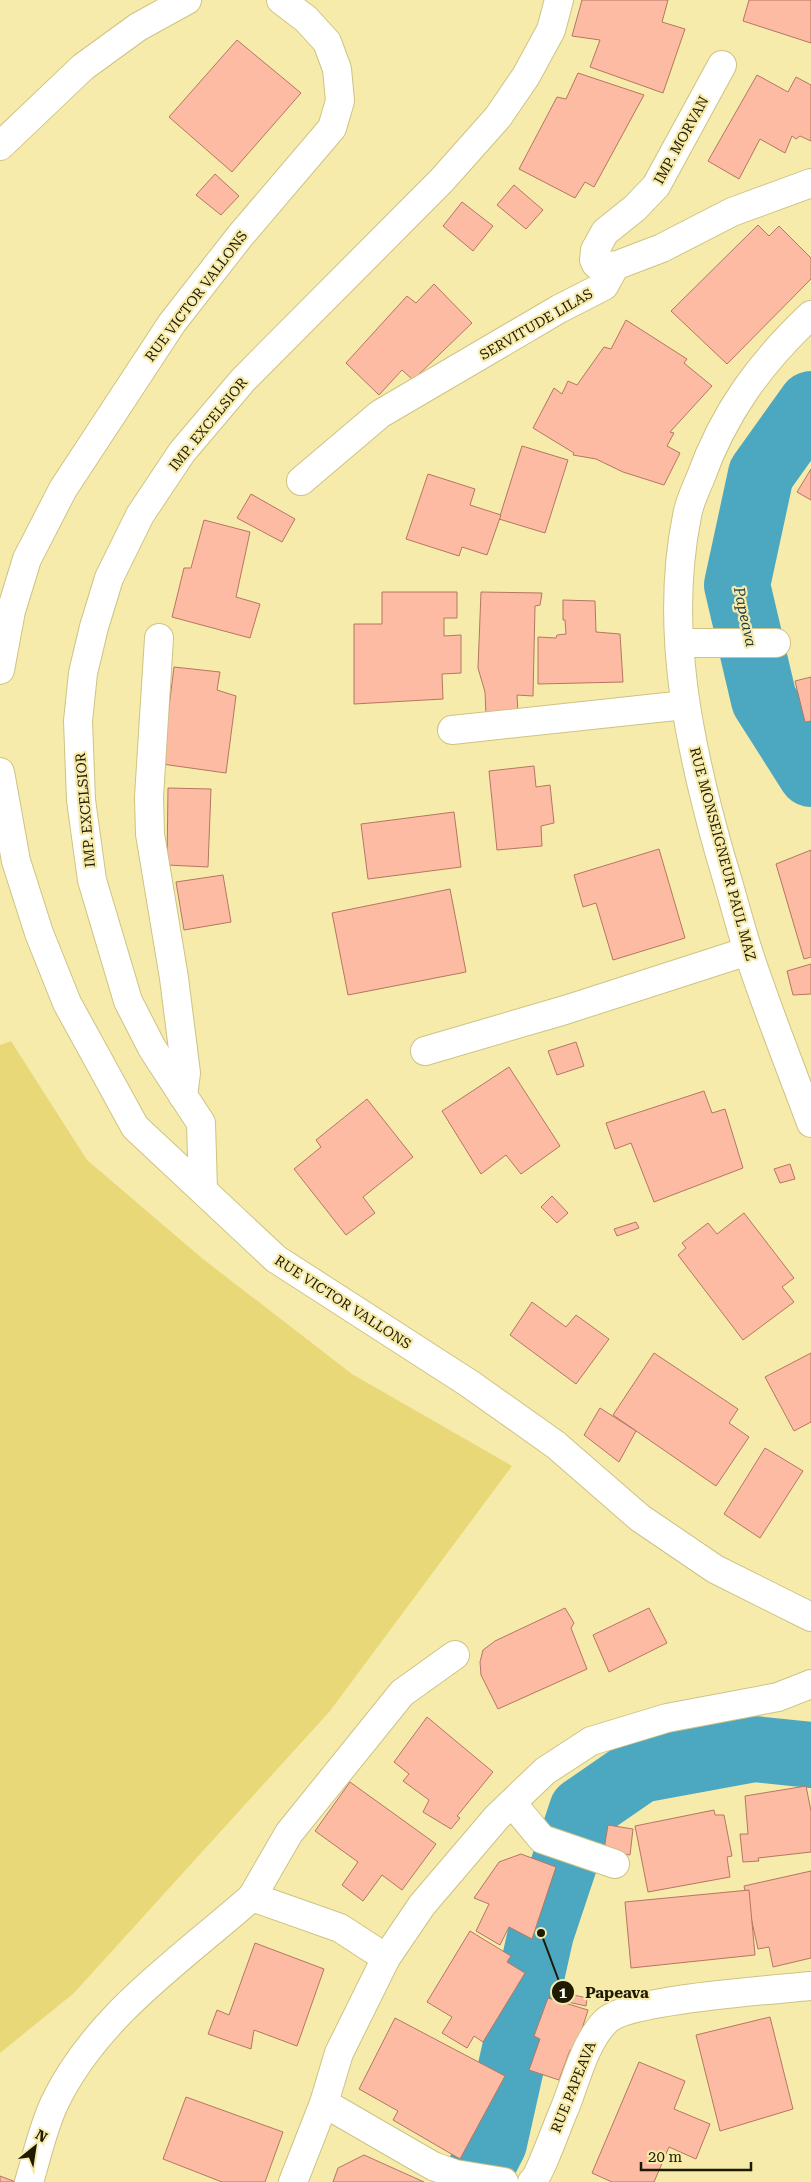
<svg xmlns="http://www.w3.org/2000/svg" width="811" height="2182" font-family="'Roboto Serif',serif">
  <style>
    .green { fill: #e9d878 }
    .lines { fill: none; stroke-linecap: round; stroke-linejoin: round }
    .river { stroke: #4ca7c1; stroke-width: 66 }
    .building { fill: #fdbba4; stroke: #b47762 }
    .minor-casing { stroke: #cec383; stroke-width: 30 }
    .secondary-casing { stroke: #cec383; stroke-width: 30 }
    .minor { stroke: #fff; stroke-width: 28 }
    .secondary { stroke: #fff; stroke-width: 28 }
    .labels { text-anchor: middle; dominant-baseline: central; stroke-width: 4.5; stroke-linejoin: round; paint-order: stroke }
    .street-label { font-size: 14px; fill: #1f1a02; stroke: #f6ebaa }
    .water-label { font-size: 15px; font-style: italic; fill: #1a363f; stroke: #f6ebaa }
    .leader { fill: none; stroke: #1f1a02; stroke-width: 2 }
    .callout-dot { fill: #1f1a02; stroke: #f6ebaa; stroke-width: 2 }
    .mark-label { font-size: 15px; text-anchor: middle; font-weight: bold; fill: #fff }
    .callout-label { font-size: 15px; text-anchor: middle; font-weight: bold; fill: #1f1a02; stroke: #f6ebaa; stroke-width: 4.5; stroke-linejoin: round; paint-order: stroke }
  </style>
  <rect width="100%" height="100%" fill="#f6ebaa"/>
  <polygon class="green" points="11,1041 87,1160 203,1259 352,1374 512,1466 330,1711 74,1993 0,2053 0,1045"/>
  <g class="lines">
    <g class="river">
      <polyline points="811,404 761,474 737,585 764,700 811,774"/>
      <polyline points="474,2182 494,2143 541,1933 582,1810 640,1770 754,1749 811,1755"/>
    </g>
  </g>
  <g class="building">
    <polygon points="582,0 668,0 662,22 685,29 663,93 590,67 600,40 572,36"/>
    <polygon points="749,0 811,0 811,43 743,21"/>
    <polygon points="237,40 301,93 232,172 169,117"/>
    <polygon points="578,73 644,95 594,187 585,182 575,198 519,169 557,97 566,99"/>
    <polygon points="757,75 788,92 796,77 811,85 811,141 800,136 796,139 792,136 785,153 760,139 739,179 708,161"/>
    <polygon points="215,174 239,196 221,215 196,195"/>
    <polygon points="514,185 543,210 526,229 497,205"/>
    <polygon points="462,202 493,226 473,251 443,226"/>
    <polygon points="758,225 769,236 779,226 811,258 811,279 727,364 671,311"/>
    <polygon points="434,284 472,323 413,380 402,370 379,395 346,363 407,296 416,303"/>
    <polygon points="626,320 687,359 684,363 712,386 670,432 674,433 667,446 680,453 664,485 623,472 596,459 573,455 574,453 533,428 554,388 562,394 568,381 577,385 604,347 611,349"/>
    <polygon points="522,446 568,460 545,533 499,519"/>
    <polygon points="811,469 811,500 797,492"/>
    <polygon points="428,474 475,489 470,505 501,515 487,555 462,547 459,556 406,539"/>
    <polygon points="251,494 295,519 282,542 237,518"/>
    <polygon points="204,520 250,532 236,597 260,604 250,638 172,617 184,568 191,568"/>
    <polygon points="382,592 457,592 457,618 444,618 444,636 461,635 461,673 442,674 443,699 354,704 354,624 382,624"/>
    <polygon points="481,592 542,593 540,605 535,606 533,696 517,695 518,714 486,716 485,692 478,668"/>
    <polygon points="563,600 595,601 596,632 620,634 623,682 538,684 538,637 556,638 557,635 566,634 565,620 563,620"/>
    <polygon points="174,667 220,672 217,690 236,696 226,773 162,764"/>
    <polygon points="811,677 811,721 805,722 795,681"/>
    <polygon points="534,766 536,787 550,785 554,823 541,826 542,846 497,850 489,771"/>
    <polygon points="168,788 211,789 208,867 167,865"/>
    <polygon points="454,812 461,867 368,879 361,824"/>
    <polygon points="659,849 685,938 613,960 596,903 583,907 574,875"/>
    <polygon points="811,850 811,957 804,959 776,864"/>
    <polygon points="223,875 231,922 184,930 176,882"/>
    <polygon points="450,889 466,972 348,995 332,913"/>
    <polygon points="811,964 811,994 793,995 787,971"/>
    <polygon points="576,1042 584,1066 557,1075 548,1051"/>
    <polygon points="509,1067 560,1146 521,1174 506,1155 481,1174 442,1111"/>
    <polygon points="704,1091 712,1113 725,1109 743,1168 654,1202 631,1143 615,1149 606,1123"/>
    <polygon points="367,1099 413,1157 363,1197 375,1213 346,1235 294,1169 321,1147 316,1140"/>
    <polygon points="790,1164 795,1179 780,1183 774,1169"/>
    <polygon points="552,1196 568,1213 557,1223 541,1207"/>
    <polygon points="744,1213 794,1278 782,1287 794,1302 743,1340 678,1255 686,1248 682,1243 708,1223 717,1234"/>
    <polygon points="636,1222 639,1228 617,1236 614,1229"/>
    <polygon points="532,1302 566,1327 576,1315 609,1339 576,1384 510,1335"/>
    <polygon points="654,1353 738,1409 729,1423 749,1437 716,1486 613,1415"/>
    <polygon points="811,1353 811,1422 794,1431 765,1377"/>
    <polygon points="600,1408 636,1431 619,1462 584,1435"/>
    <polygon points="765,1448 803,1471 760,1538 724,1514"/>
    <polygon points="565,1608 574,1623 571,1628 587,1669 498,1709 481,1675 480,1662 483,1650 495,1641"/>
    <polygon points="649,1608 667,1643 609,1672 593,1635"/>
    <polygon points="427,1717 493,1772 457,1816 460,1818 451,1829 423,1812 429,1800 403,1781 409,1774 394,1762"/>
    <polygon points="350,1782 436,1844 402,1890 382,1875 363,1901 342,1885 358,1862 315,1831"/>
    <polygon points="806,1786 811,1811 811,1852 758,1858 759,1861 743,1862 740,1834 748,1834 745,1796"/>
    <polygon points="714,1810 715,1815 724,1815 732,1856 727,1857 730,1877 648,1892 635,1826"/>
    <polygon points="608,1825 633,1829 630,1855 604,1850"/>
    <polygon points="521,1854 556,1867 532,1939 509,1927 500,1945 476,1931 489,1904 474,1898 499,1862"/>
    <polygon points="811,1871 811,1958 773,1967 769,1947 758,1949 744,1886"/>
    <polygon points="749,1890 755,1955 631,1968 625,1902"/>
    <polygon points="470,1931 511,1956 507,1962 525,1973 483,2042 474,2036 467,2048 442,2033 452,2017 427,2002"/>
    <polygon points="255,1943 324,1969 297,2046 254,2030 251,2049 208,2034 217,2010 229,2015"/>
    <polygon points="560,1992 587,1998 586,2006 558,2000"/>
    <polygon points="548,1998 588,2010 575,2051 570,2050 559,2080 529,2070 540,2039 534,2036"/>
    <polygon points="770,2017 793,2109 720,2131 696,2035"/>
    <polygon points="395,2018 505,2076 460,2159 393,2120 398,2111 359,2089"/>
    <polygon points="639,2062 685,2081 674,2109 710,2124 696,2159 669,2147 654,2182 612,2182 592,2173"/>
    <polygon points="186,2097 283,2132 265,2182 222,2182 163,2159"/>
    <polygon points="364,2155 424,2182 333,2182 338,2168"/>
    <polygon points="0,2176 16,2182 0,2182"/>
  </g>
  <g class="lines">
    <g class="minor-casing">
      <g id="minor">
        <polyline points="0,146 83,67 138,27 187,0"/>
        <polyline points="615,266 596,264 594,260 595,250 605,232 635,208 656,186 722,65"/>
        <polyline points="301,481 380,414 559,309 604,286 615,266 662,248 732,212 811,183"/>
        <polyline points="159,638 149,797 150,834 174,978 186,1073 183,1096"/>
        <polyline points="680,643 776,643"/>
        <polyline points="0,670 11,611 27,559 63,489 172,323 240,236 332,128 340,101 337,69 327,42 306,19 281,0"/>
        <polyline points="452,730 685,705"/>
        <polyline points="0,772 16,861 39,933 67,1003 135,1127 276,1259 470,1384 556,1445 640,1518 715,1569 811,1617"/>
        <polyline points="425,1051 565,1010 748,951"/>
        <polyline points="203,1190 201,1123 152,1048 128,1001 92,880 81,800 78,721 83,673 94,627 109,578 140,515 182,452 243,380 442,180 498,117 526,76 551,30 559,0"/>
        <polyline points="512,1803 542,1839 615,1864"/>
        <polyline points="252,1897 289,1833 402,1693 455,1655"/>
        <polyline points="324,2103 433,2166 455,2174 504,2182"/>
        <path d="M29,2182C37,2156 43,2127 55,2102C97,2015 182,1959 252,1897L340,1928L386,1958"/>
        <path d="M532,2182C540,2175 558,2123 564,2110C576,2081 584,2043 606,2021C629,1999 773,1990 811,1986"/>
      </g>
    </g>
    <g class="secondary-casing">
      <g id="secondary">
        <path d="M811,315C760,363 724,412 700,479C695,491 689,503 687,516C664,629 689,745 720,855C730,887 738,919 748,951C767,1009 790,1066 811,1123"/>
        <polyline points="293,2182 324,2103 339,2053 386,1958 422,1905 497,1817 545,1771 591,1741 667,1718 778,1697 811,1684"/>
      </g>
    </g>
    <use href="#minor" class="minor"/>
    <use href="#secondary" class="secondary"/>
  </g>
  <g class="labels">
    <g class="street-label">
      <text transform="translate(681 140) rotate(-61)">IMP. MORVAN</text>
      <text transform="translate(196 296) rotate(-53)">RUE VICTOR VALLONS</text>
      <text transform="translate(536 324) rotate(-30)">SERVITUDE LILAS</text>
      <text transform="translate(208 424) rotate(-51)">IMP. EXCELSIOR</text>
      <text transform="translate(85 810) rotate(-95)">IMP. EXCELSIOR</text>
      <text transform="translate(723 854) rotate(75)">RUE MONSEIGNEUR PAUL MAZ</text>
      <text transform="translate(343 1302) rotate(33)">RUE VICTOR VALLONS</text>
      <text transform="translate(573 2087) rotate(-68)">RUE PAPEAVA</text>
    </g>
    <g class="water-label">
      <text transform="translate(745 617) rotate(78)">Papeava</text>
    </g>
  </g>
  <path class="leader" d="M541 1933L563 1992"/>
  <g class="callout-dot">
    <circle cx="541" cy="1933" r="5"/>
    <circle cx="563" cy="1992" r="12"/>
  </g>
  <g class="mark-label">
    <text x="563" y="1998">1</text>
  </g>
  <g class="callout-label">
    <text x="617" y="1998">Papeava</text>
  </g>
  <g transform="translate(35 2147) rotate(30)" stroke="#f6ebaa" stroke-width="4" paint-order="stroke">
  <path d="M0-4L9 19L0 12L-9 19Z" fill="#1f1a02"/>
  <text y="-8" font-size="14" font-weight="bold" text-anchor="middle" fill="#1f1a02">N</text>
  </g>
  <path d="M641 2162v8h110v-8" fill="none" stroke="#1f1a02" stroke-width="2.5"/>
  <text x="648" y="2162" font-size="15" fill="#1f1a02" stroke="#f6ebaa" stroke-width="4" paint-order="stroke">20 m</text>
</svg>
